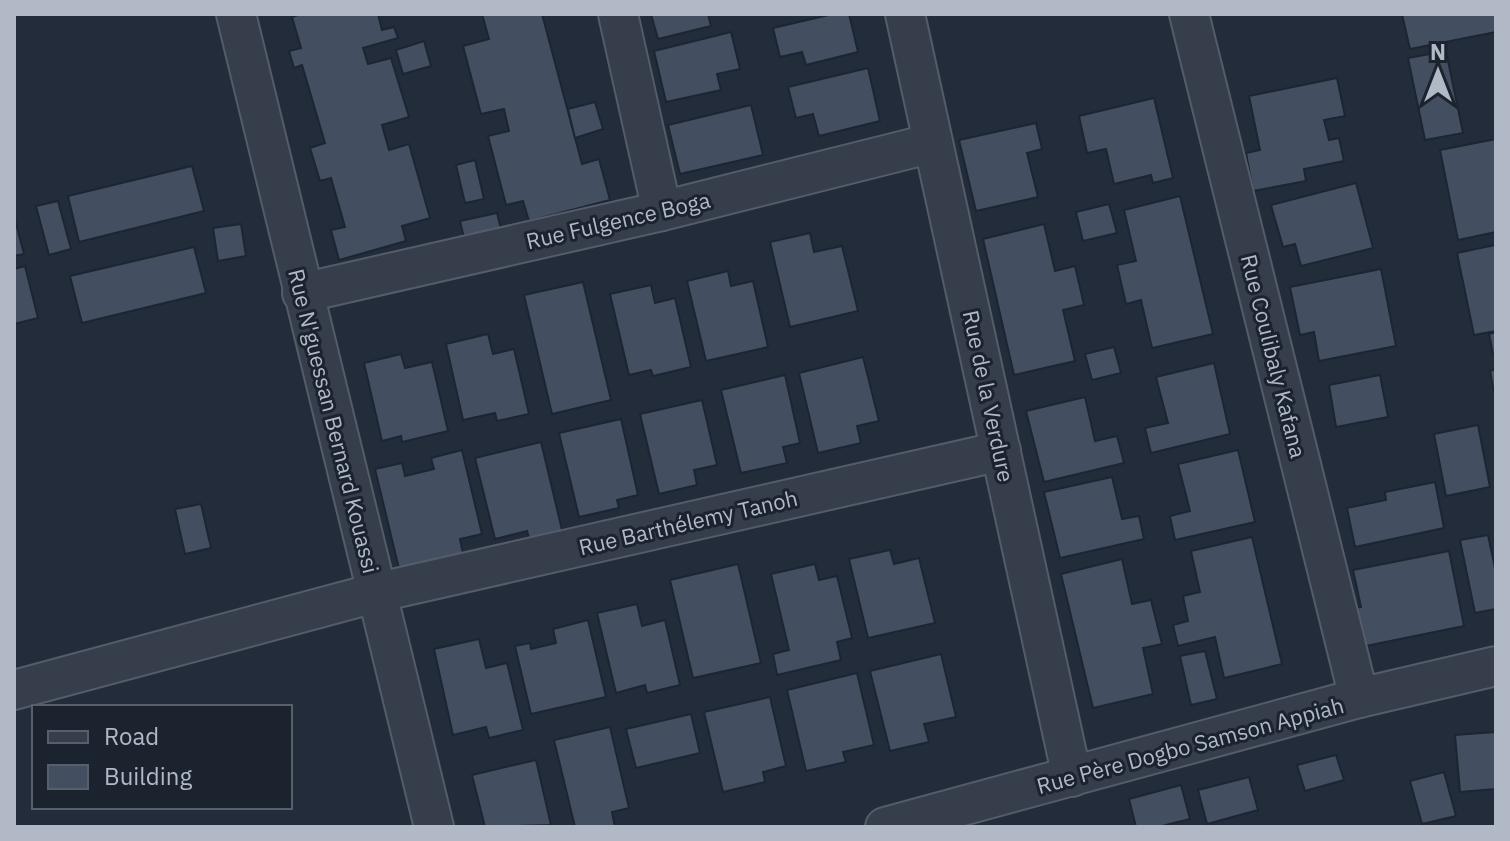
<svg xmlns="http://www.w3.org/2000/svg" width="1510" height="841" font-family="'IBM Plex Sans',sans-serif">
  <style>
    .building { fill: #434f60; stroke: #1d2532; stroke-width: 2 }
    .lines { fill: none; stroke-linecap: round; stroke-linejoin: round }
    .street-casing { stroke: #545c69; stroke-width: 42 }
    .street { stroke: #363e4b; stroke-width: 38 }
    .labels { text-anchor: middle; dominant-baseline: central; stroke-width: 6; stroke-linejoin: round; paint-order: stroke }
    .street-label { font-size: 22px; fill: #b1b9c7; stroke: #1b232f }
  </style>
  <rect width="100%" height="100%" fill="#222c3b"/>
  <g class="building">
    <polygon points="301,14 378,14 382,30 394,27 398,38 363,48 368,64 391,58 409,117 382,125 389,150 409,144 430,218 402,226 406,241 339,260 331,230 345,227 331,178 320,181 310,148 325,143 302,65 294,68 289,51 301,48 292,17"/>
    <polygon points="482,14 542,14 582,164 599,159 610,200 529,221 523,201 506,205 488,136 509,131 504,109 481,114 463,46 489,39"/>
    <polygon points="651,14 708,14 711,26 658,39"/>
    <polygon points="833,14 849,14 858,52 806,65 802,52 780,57 773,28"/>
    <polygon points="1402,14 1496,14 1496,32 1410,49"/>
    <polygon points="731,32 740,69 717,74 721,90 666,102 654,51"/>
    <polygon points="424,41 431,66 403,74 396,50"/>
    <polygon points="1446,51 1463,133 1425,140 1408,58"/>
    <polygon points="868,68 880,121 819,136 813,114 796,118 788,87"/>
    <polygon points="1337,78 1345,116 1324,120 1329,140 1339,138 1344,161 1304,169 1306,181 1253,191 1246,153 1260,150 1249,96"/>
    <polygon points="1154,98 1173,178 1153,183 1151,175 1114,184 1106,149 1087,153 1079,116"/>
    <polygon points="595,102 603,129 575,138 568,109"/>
    <polygon points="751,105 763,155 680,174 668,125"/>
    <polygon points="1036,123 1042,149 1027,153 1038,197 976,211 959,140"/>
    <polygon points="1496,139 1496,232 1458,240 1440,150"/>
    <polygon points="475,160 484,199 465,203 456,165"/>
    <polygon points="192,166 204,211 79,242 68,196"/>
    <polygon points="1356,183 1373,248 1301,266 1295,244 1283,247 1271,205"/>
    <polygon points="1180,196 1213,334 1152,348 1141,300 1126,304 1117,265 1136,261 1124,210"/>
    <polygon points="58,201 71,249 49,255 36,206"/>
    <polygon points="1109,204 1117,233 1083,241 1076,212"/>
    <polygon points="497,213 502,233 465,242 460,221"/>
    <polygon points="14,216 24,254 14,256"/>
    <polygon points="241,224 246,256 218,261 213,228"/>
    <polygon points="1044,224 1055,271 1075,266 1084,305 1063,310 1075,361 1014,375 983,239"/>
    <polygon points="810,233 814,252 842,246 858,311 790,327 770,242"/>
    <polygon points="1495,245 1496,331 1474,335 1457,253"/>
    <polygon points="194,247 206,293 82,323 70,276"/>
    <polygon points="25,266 38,318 14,324 14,269"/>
    <polygon points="1381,269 1396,346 1319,361 1314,332 1300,335 1290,287"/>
    <polygon points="728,271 731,286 753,281 768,347 706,361 687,281"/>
    <polygon points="583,282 611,400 552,414 524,295"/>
    <polygon points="651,285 655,303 675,298 691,367 653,376 651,370 629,375 610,294"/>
    <polygon points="1496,332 1496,353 1493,354 1489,334"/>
    <polygon points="488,334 493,354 514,349 529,414 497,421 495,413 463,420 446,344"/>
    <polygon points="1114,347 1121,373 1092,380 1085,354"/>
    <polygon points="401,354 405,368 432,362 448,431 402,442 401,436 382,441 364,363"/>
    <polygon points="863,357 879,421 857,426 861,443 818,453 799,373"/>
    <polygon points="1214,363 1230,434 1151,453 1145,428 1168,423 1156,377"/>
    <polygon points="1496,369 1496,403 1490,371"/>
    <polygon points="785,375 800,443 783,447 787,463 741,473 721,390"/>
    <polygon points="1380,375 1388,417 1336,427 1329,385"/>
    <polygon points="1085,397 1095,441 1117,436 1124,463 1044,482 1026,411"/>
    <polygon points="702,400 717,465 694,470 697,485 659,494 640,414"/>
    <polygon points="621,419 638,495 617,500 619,508 579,517 559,433"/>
    <polygon points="1478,425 1490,487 1446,496 1434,434"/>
    <polygon points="541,442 563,534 530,541 527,531 495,539 475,458"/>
    <polygon points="462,450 482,534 460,539 464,558 402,581 375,469 402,463 405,476 434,469 431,458"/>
    <polygon points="1238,450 1255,522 1175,540 1170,516 1190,511 1178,464"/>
    <polygon points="1112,477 1122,519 1139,516 1144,539 1060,558 1044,492"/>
    <polygon points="1435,482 1444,528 1355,547 1347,508 1386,500 1385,492"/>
    <polygon points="201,504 211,548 185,554 175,509"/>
    <polygon points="1488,535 1496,573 1496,609 1475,613 1460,540"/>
    <polygon points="1252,537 1282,664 1224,678 1215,637 1178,646 1173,625 1188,621 1183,596 1200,592 1191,551"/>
    <polygon points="890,550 894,564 919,558 935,623 868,638 849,559"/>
    <polygon points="1449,551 1464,626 1351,649 1344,610 1361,607 1353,570"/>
    <polygon points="1122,559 1132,604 1151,600 1162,644 1143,648 1153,694 1093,708 1061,574"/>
    <polygon points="738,564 761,663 693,678 670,580"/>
    <polygon points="815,564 819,580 837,576 852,638 837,642 841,660 777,675 773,654 789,650 771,574"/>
    <polygon points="637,604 642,626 665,620 680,685 647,693 645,685 616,693 597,613"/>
    <polygon points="588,620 606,697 531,714 515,646 530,643 531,649 556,643 553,629"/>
    <polygon points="479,639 486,668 507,663 523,730 489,738 486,727 453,735 434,649"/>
    <polygon points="1205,651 1217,699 1191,705 1180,656"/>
    <polygon points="941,654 956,717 924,724 929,742 890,751 870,671"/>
    <polygon points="857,673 874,745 843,752 846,762 806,771 787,690"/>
    <polygon points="770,697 786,766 763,772 765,782 723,792 704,712"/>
    <polygon points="691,714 700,753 636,768 626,729"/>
    <polygon points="610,727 629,808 612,812 615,827 575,827 554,740"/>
    <polygon points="1496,732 1496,789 1460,792 1455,735"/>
    <polygon points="1336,755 1344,780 1305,791 1297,765"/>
    <polygon points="536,760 551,825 485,827 472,775"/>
    <polygon points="1444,772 1456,816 1422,824 1410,781"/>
    <polygon points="1249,777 1258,810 1207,824 1198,790"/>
    <polygon points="1181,785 1190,819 1158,827 1136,827 1129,799"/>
  </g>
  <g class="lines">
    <g class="street-casing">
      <g id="street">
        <polyline points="236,14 434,827"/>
        <polyline points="618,14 662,211"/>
        <polyline points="905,14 1072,777"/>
        <polyline points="1189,14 1359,698"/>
        <polyline points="302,293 662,211 933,143"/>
        <polyline points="14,690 375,593 1001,451"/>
        <polyline points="885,827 1359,698 1496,666"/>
      </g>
    </g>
    <use href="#street" class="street"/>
  </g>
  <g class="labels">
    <g class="street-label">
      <text transform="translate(618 220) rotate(-13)">Rue Fulgence Boga</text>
      <text transform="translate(1274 356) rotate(76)">Rue Coulibaly Kafana</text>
      <text transform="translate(989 396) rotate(78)">Rue de la Verdure</text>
      <text transform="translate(334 421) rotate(76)">Rue N'guessan Bernard Kouassi</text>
      <text transform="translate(688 522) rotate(-13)">Rue Barthélemy Tanoh</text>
      <text transform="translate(1190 745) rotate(-15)">Rue Père Dogbo Samson Appiah</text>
    </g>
  </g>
  <rect width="1510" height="841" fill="none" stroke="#b1b9c7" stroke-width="32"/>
  <rect x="32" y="705" width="260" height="104" fill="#1b232f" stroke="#575f6c" stroke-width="2"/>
  <rect x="48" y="731" width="40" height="12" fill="#363e4b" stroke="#575f6c" stroke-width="2"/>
  <text x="104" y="745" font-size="24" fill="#b1b9c7">Road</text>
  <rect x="48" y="765" width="40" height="24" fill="#434f60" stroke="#575f6c" stroke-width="2"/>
  <text x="104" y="785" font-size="24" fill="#b1b9c7">Building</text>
  <g transform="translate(1438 72)" stroke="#1b232f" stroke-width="6" paint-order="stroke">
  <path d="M0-6L14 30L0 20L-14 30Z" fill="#b1b9c7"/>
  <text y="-12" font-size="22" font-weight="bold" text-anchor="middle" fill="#b1b9c7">N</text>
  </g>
</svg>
